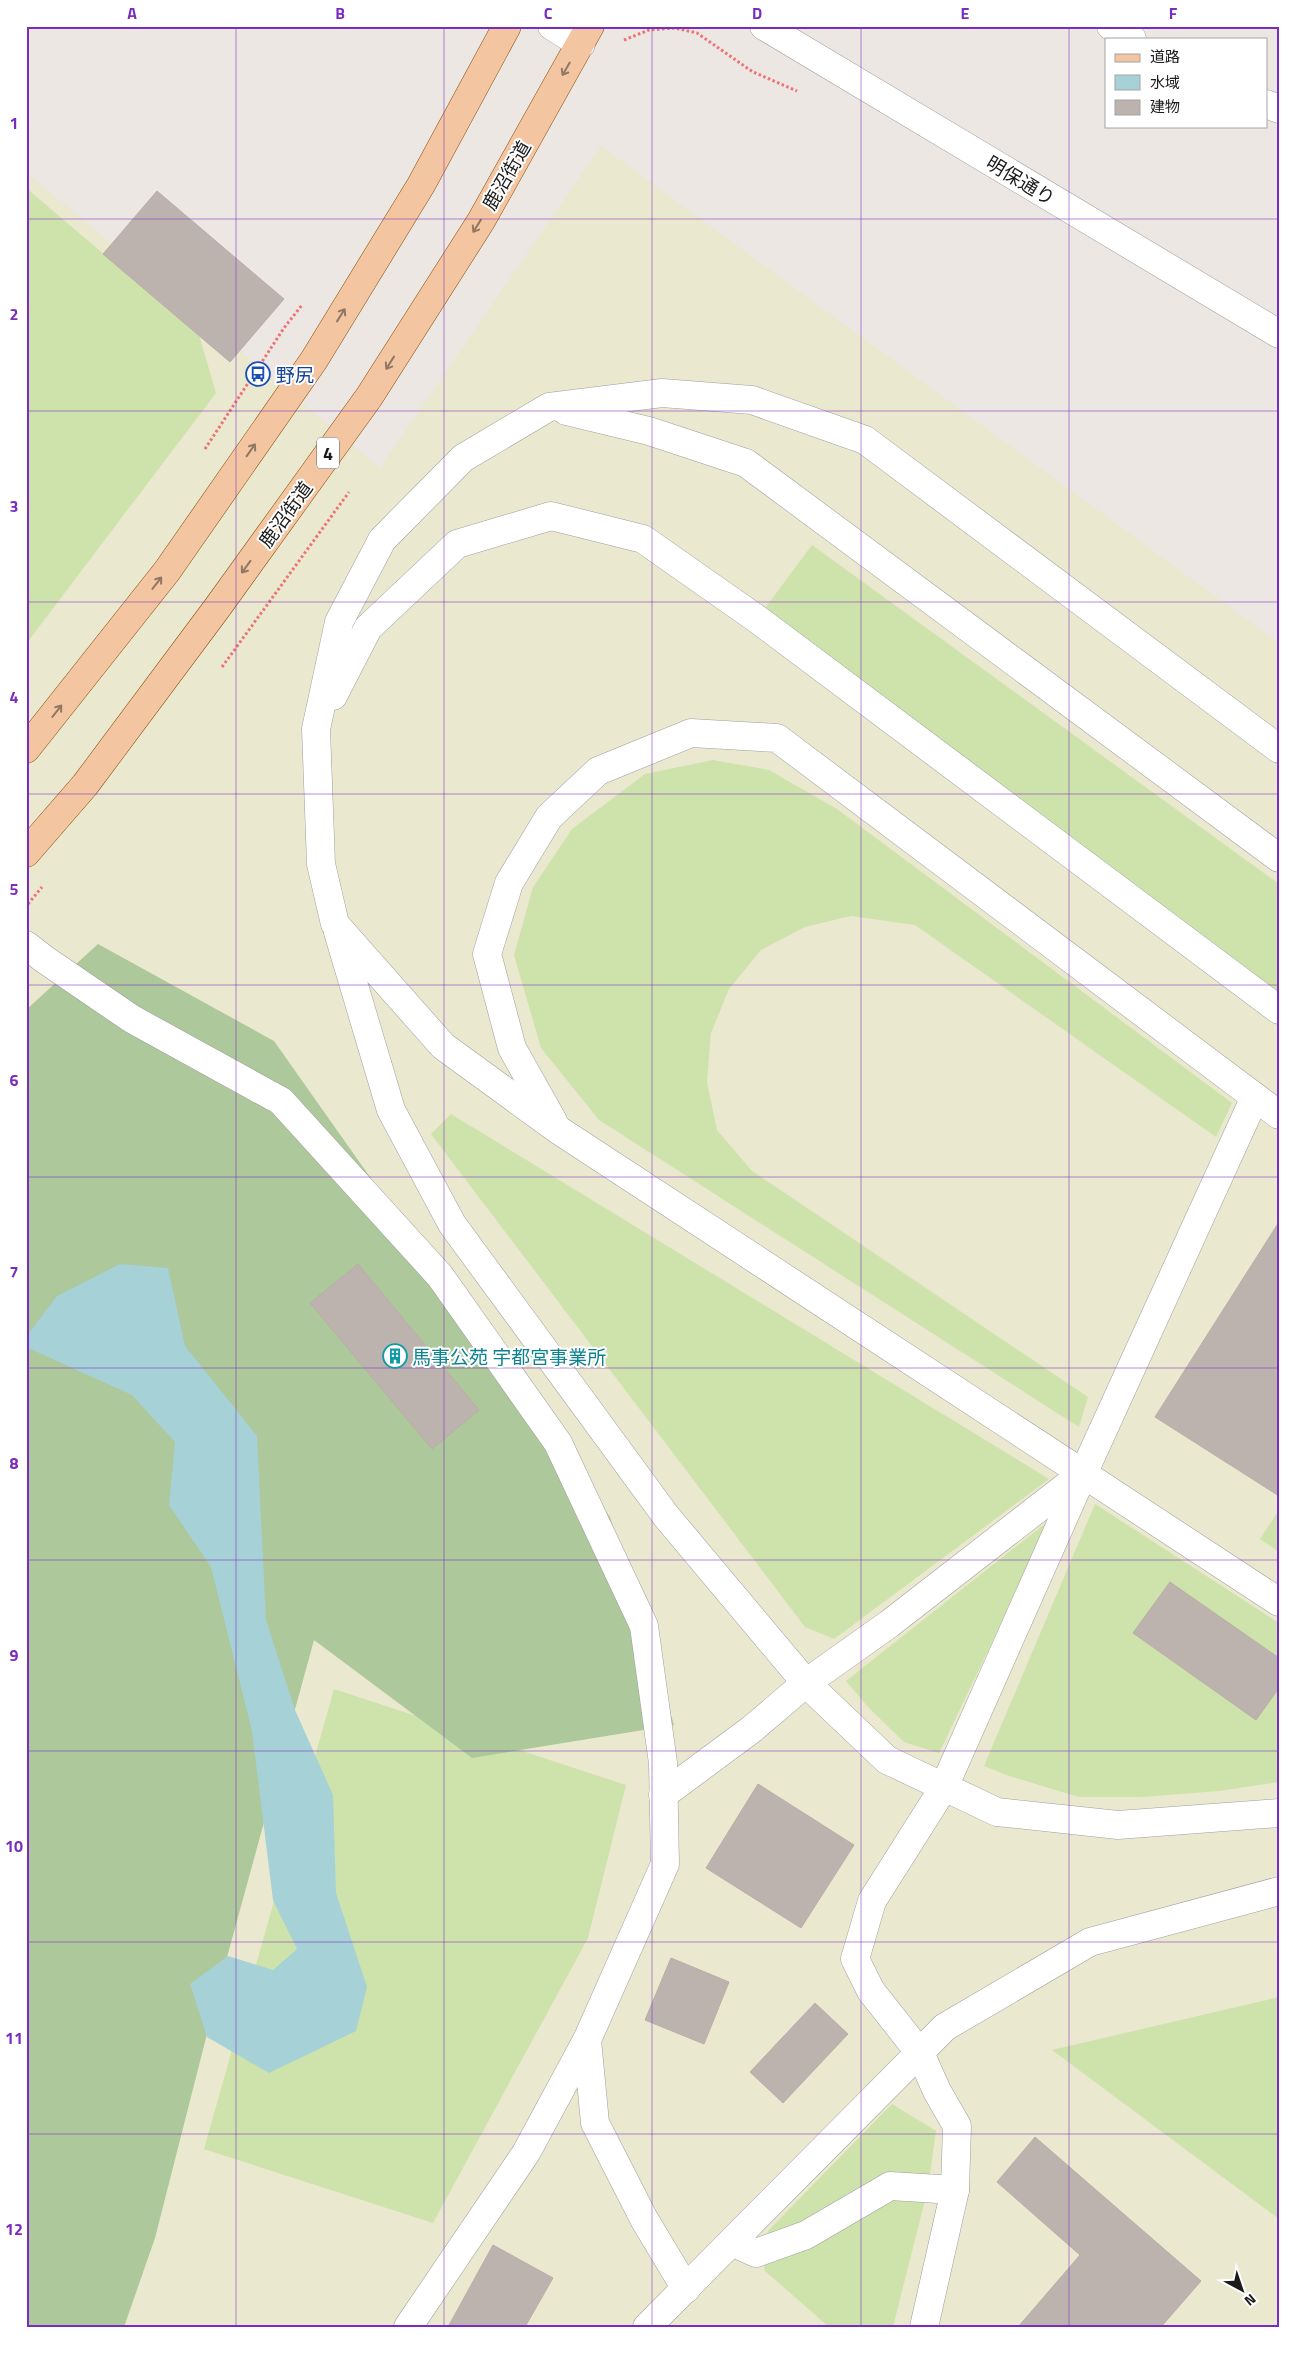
<svg xmlns="http://www.w3.org/2000/svg" width="1305" height="2353" font-family="'Titillium Web','Noto Sans JP',sans-serif">
  <style>
    .farmland { fill: #eae8ce }
    .grass { fill: #cde3ab }
    .forest { fill: #adc89a }
    .water { fill: #a6d1d6 }
    .building { fill: #bcb3af; stroke: #bcada6 }
    .lines { fill: none; stroke-linecap: round; stroke-linejoin: round }
    .minor-casing { stroke: #9f9f9f; stroke-width: 29 }
    .major-casing { stroke: #864f0d; stroke-width: 29 }
    .path { stroke: #ed7274; stroke-width: 3; stroke-dasharray: 2.5 2.5; stroke-linecap: butt }
    .minor { stroke: #fff; stroke-width: 28 }
    .major { stroke: #f3c5a0; stroke-width: 28 }
    .oneway { stroke: #927864 }
    .grid { fill: none; stroke: #7b2cbf; stroke-width: 1; stroke-opacity: 0.55 }
    .labels { text-anchor: middle; dominant-baseline: central; stroke-width: 4; stroke-linejoin: round; paint-order: stroke }
    .shield { fill: #fff; stroke: #5f5f5f; stroke-width: 1 }
    .shield-label { font-size: 18px; font-weight: bold; fill: #1b1b1b }
    .street-label { font-size: 19px; fill: #1b1b1b; stroke: #fff }
    .transit-label { font-size: 19px; fill: #164399; stroke: #fff; text-anchor: start }
    .culture-label { font-size: 19px; fill: #0d838f; stroke: #fff; text-anchor: start }
    .neatline { fill: none; stroke: #7b2cbf; stroke-width: 2 }
    .grid-label { font-size: 16px; text-anchor: middle; font-weight: bold; fill: #7b2cbf }
  </style>
  <rect width="100%" height="100%" fill="#ece7e2"/>
  <polygon class="farmland" points="601,146 1279,643 1279,2327 26,2327 26,172 380,468"/>
  <g class="grass">
    <polygon points="26,188 199,335 216,393 26,644"/>
    <polygon points="812,545 1279,884 1279,998 757,619"/>
    <polygon points="713,760 769,770 837,809 1232,1103 1216,1137 915,925 851,916 805,927 761,950 729,989 711,1033 707,1082 717,1130 752,1171 1088,1397 1079,1427 599,1120 541,1048 514,955 533,887 572,829 645,774"/>
    <polygon points="451,1114 1049,1479 834,1639 805,1627 431,1134"/>
    <polygon points="1095,1504 1279,1623 1279,1782 1219,1791 1142,1797 1079,1797 1009,1776 984,1766"/>
    <polygon points="1279,1510 1279,1552 1260,1539"/>
    <polygon points="1051,1519 939,1753 904,1742 869,1708 846,1681"/>
    <polygon points="334,1689 626,1785 588,1938 433,2223 204,2149"/>
    <polygon points="1279,1997 1279,2219 1052,2050"/>
    <polygon points="892,2104 936,2131 928,2188 893,2327 829,2327 764,2270 768,2231"/>
  </g>
  <polygon class="forest" points="98,944 274,1041 610,1517 674,1725 472,1758 314,1640 221,1979 155,2238 124,2327 26,2327 26,1010"/>
  <polygon class="water" points="120,1264 168,1268 185,1346 257,1436 266,1620 295,1710 333,1795 336,1893 367,1987 356,2031 269,2073 207,2037 190,1984 228,1956 273,1970 297,1949 273,1900 252,1731 211,1567 169,1505 175,1442 132,1395 26,1347 26,1337 57,1296"/>
  <g class="building">
    <polygon points="157,191 284,299 230,362 103,254"/>
    <polygon points="1279,1222 1279,1496 1155,1417"/>
    <polygon points="358,1264 479,1410 432,1449 310,1303"/>
    <polygon points="1170,1582 1279,1658 1279,1688 1256,1720 1133,1633"/>
    <polygon points="758,1784 854,1845 801,1928 706,1868"/>
    <polygon points="671,1958 729,1982 704,2044 645,2020"/>
    <polygon points="815,2003 848,2034 783,2103 750,2072"/>
    <polygon points="1035,2137 1201,2281 1161,2327 1018,2327 1080,2255 997,2182"/>
    <polygon points="493,2245 553,2278 525,2327 448,2327"/>
  </g>
  <g class="lines">
    <g class="minor-casing">
      <g id="minor">
        <polyline points="552,26 581,44"/>
        <polyline points="764,26 1279,334"/>
        <polyline points="1111,26 1132,39"/>
        <polyline points="1266,104 1279,109"/>
        <polyline points="566,411 649,431 746,463 1279,858"/>
        <polyline points="333,696 368,628 457,544 551,516 643,539 757,619 1279,1010"/>
        <polyline points="1279,749 865,440 752,400 662,393 549,407 463,458 382,540 339,622 316,729 321,864 335,924 443,1046 557,1129 1279,1602"/>
        <polyline points="338,932 391,1110 452,1224 666,1516 806,1683 887,1760 997,1812 1118,1825 1279,1813"/>
        <polyline points="26,945 44,959 132,1019 281,1101 440,1276 558,1443 644,1626 663,1763 665,1864 587,2040 595,2123 644,2219 686,2289"/>
        <polyline points="553,1121 512,1048 487,954 509,883 549,817 598,771 691,733 777,738 1279,1115"/>
        <polyline points="663,1795 752,1729 806,1683 889,1624 1081,1475"/>
        <polyline points="732,2242 756,2253 806,2235 890,2186 955,2190"/>
        <polyline points="408,2327 526,2153 587,2040"/>
        <polyline points="647,2327 945,2027 1090,1942 1279,1891"/>
        <polyline points="924,2327 955,2190 957,2126 937,2091 920,2053 871,1991 855,1959 872,1901 944,1787 1083,1474 1255,1097"/>
      </g>
    </g>
    <g class="major-casing">
      <g id="major">
        <polyline points="26,749 167,571 314,360 421,185 507,26"/>
        <polyline points="26,853 85,785 217,608 369,397 481,221 590,26"/>
      </g>
    </g>
    <g class="path">
      <polyline points="624,40 649,30 675,28 697,33 753,72 797,91"/>
      <polyline points="205,449 284,328 302,305"/>
      <polyline points="222,667 349,492"/>
      <polyline points="28,904 42,887"/>
    </g>
    <use href="#minor" class="minor"/>
    <use href="#major" class="major"/>
  </g>
  <defs><path id="oneway-shaft" d="M-6 0H5M1.5-3L5.5 0L1.5 3" fill="none" stroke-width="1.6" stroke-linecap="round" stroke-linejoin="round" transform="scale(1.25)"/></defs>
  <g class="oneway">
    <use href="#oneway-shaft" transform="translate(566 69) rotate(120)"/>
    <use href="#oneway-shaft" transform="translate(477 226) rotate(122)"/>
    <use href="#oneway-shaft" transform="translate(341 315) rotate(-58)"/>
    <use href="#oneway-shaft" transform="translate(390 363) rotate(122)"/>
    <use href="#oneway-shaft" transform="translate(251 450) rotate(-55)"/>
    <use href="#oneway-shaft" transform="translate(246 567) rotate(126)"/>
    <use href="#oneway-shaft" transform="translate(157 583) rotate(-52)"/>
    <use href="#oneway-shaft" transform="translate(57 711) rotate(-52)"/>
  </g>
  <path class="grid" d="M236,26V2327M444,26V2327M652,26V2327M861,26V2327M1069,26V2327M26,219H1279M26,411H1279M26,602H1279M26,794H1279M26,985H1279M26,1177H1279M26,1368H1279M26,1560H1279M26,1751H1279M26,1942H1279M26,2134H1279"/>
  <defs>
    <g id="bus-ring" transform="scale(1.25)"><circle r="9.5" fill="#fff" stroke="#1a4fb4" stroke-width="1.5"/><path d="M-5-6H5V4H4V6H2V4H-2V6H-4V4H-5ZM-3.5-4V0h7V-4ZM-3.5 1.2v1.5H-2V1.2ZM2 1.2v1.5H3.5V1.2Z" fill="#1a4fb4"/></g>
    <g id="building-ring" transform="scale(1.25)"><circle r="9.5" fill="#fff" stroke="#0f9aa8" stroke-width="1.5"/><path d="M-4-6H4V6H1V3H-1V6H-4ZM-2.5-4.3h1.7v1.8h-1.7ZM.8-4.3h1.7v1.8H.8ZM-2.5-1h1.7V.8h-1.7ZM.8-1h1.7V.8H.8Z" fill="#0f9aa8"/></g>
  </defs>
  <g fill-rule="evenodd">
    <use href="#bus-ring" x="258" y="374"/>
    <use href="#building-ring" x="395" y="1356"/>
  </g>
  <g class="labels">
    <rect class="shield" x="317" y="437.5" width="22" height="31" rx="4"/>
    <g class="shield-label">
      <text x="328" y="453">4</text>
    </g>
    <g class="street-label">
      <text transform="translate(506 175) rotate(-60)">鹿沼街道</text>
      <text transform="translate(1021 180) rotate(31)">明保通り</text>
      <text transform="translate(285 514) rotate(-54)">鹿沼街道</text>
    </g>
    <g class="transit-label">
      <text x="276" y="374">野尻</text>
    </g>
    <g class="culture-label">
      <text x="412" y="1356">馬事公苑 宇都宮事業所</text>
    </g>
  </g>
  <rect width="1305" height="2353" fill="none" stroke="#ffffff" stroke-width="55"/>
  <rect x="1105" y="38" width="162" height="90" fill="#ffffff" stroke="#a4a4a4"/>
  <rect x="1115" y="54" width="25" height="8" fill="#f3c5a0" stroke="#a4a4a4"/>
  <text x="1150" y="62" font-size="15" fill="#1b1b1b">道路</text>
  <rect x="1115" y="75" width="25" height="15" fill="#a6d1d6" stroke="#a4a4a4"/>
  <text x="1150" y="88" font-size="15" fill="#1b1b1b">水域</text>
  <rect x="1115" y="100" width="25" height="15" fill="#bcb3af" stroke="#a4a4a4"/>
  <text x="1150" y="112" font-size="15" fill="#1b1b1b">建物</text>
  <g transform="translate(1242 2290) rotate(140)" stroke="#ffffff" stroke-width="4" paint-order="stroke">
  <path d="M0-4L9 19L0 12L-9 19Z" fill="#1b1b1b"/>
  <text y="-8" font-size="14" font-weight="bold" text-anchor="middle" fill="#1b1b1b">N</text>
  </g>
  <rect x="28" y="28" width="1250" height="2298" class="neatline"/>
  <g class="grid-label">
    <text x="132" y="19">A</text>
    <text x="340" y="19">B</text>
    <text x="548" y="19">C</text>
    <text x="757" y="19">D</text>
    <text x="965" y="19">E</text>
    <text x="1173" y="19">F</text>
    <text x="14" y="129">1</text>
    <text x="14" y="320">2</text>
    <text x="14" y="512">3</text>
    <text x="14" y="703">4</text>
    <text x="14" y="895">5</text>
    <text x="14" y="1086">6</text>
    <text x="14" y="1278">7</text>
    <text x="14" y="1469">8</text>
    <text x="14" y="1661">9</text>
    <text x="14" y="1852">10</text>
    <text x="14" y="2044">11</text>
    <text x="14" y="2235">12</text>
  </g>
</svg>
